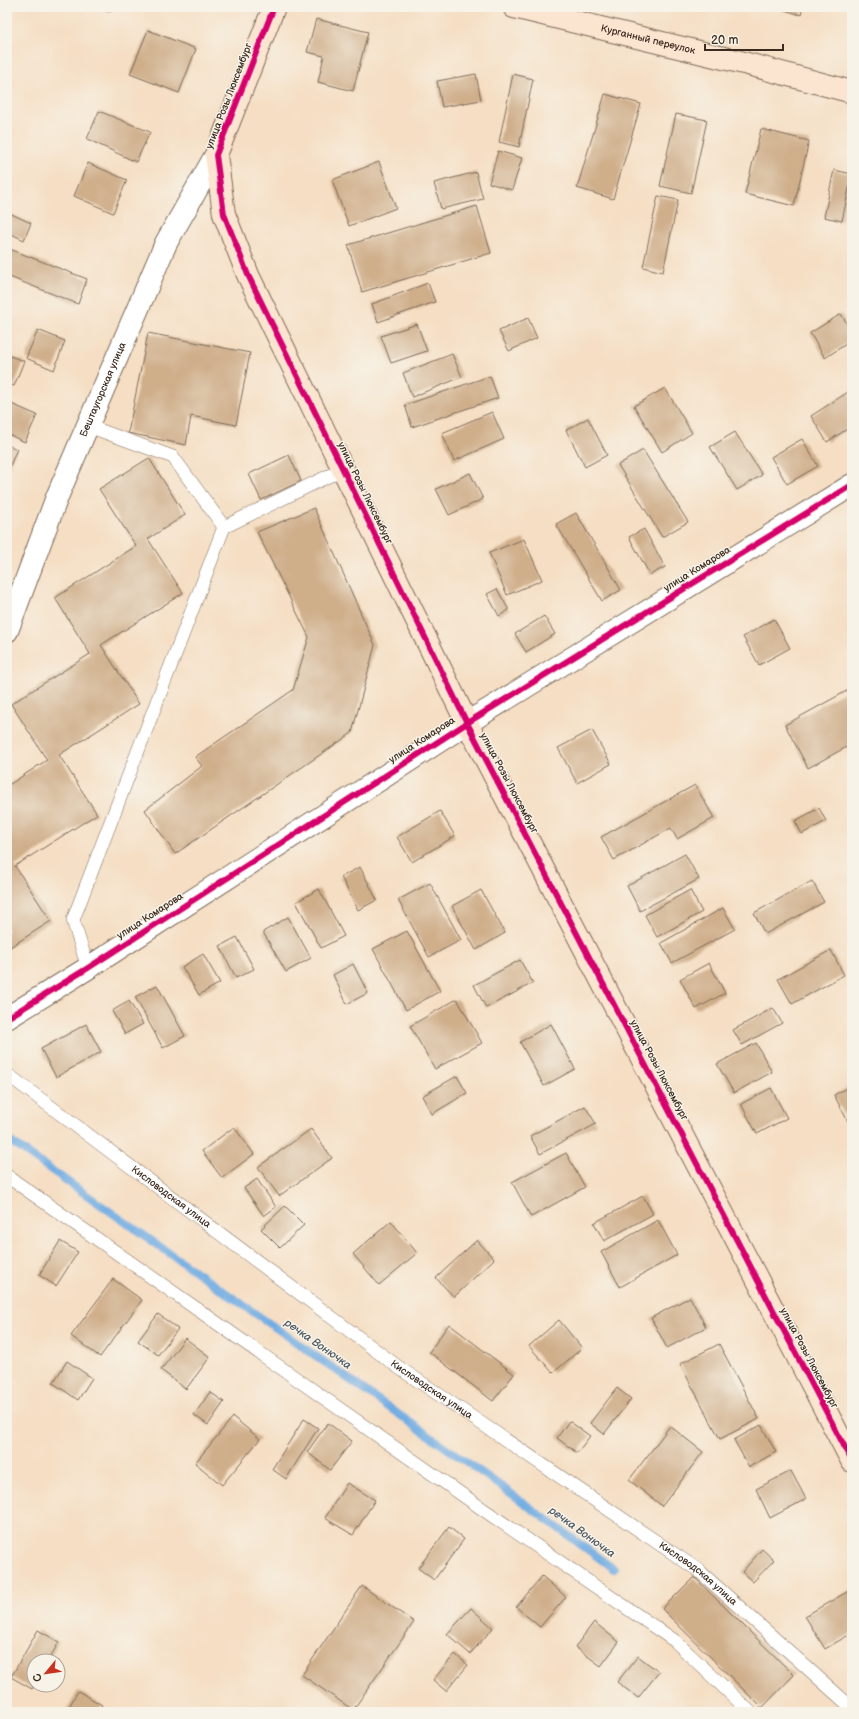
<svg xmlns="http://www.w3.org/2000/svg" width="859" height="1719" font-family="'Balsamiq Sans',sans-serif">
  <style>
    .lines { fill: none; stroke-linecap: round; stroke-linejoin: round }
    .stream { stroke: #71ace2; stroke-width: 8 }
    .building { fill: #cfae8a }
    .lane-casing { stroke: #7c6958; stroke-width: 14 }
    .street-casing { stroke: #7c6958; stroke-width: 24 }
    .secondary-casing { stroke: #7c6958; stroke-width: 24 }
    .lane { stroke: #fff; stroke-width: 13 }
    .street { stroke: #fff; stroke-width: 22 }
    .secondary { stroke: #fce5d0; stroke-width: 22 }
    .cycleway-casing { stroke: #f7f3e8; stroke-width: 8 }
    .cycleway { stroke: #d6006c; stroke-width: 6 }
    .labels { text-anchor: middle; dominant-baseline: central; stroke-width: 3; stroke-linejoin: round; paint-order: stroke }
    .street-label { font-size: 10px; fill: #3b2a1e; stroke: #f7f3e8 }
    .water-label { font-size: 11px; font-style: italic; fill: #4e5863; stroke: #f7f3e8 }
  </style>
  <rect width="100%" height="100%" fill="#f7f3e8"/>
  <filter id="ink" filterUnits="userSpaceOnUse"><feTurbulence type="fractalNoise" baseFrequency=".025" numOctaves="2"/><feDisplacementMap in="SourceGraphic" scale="8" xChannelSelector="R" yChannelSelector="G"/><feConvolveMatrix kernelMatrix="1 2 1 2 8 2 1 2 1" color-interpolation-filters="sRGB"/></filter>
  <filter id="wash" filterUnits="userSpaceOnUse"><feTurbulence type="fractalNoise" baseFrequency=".012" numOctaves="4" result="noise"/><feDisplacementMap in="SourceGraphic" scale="16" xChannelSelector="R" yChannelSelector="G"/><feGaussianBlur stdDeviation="0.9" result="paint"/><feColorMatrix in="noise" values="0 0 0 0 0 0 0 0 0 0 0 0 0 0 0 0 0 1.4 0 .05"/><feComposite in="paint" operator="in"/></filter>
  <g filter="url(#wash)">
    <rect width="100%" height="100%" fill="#f5dec3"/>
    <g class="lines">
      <polyline class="stream" points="7,1139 505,1489 614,1569"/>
    </g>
    <g id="blocks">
      <g class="building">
        <polygon points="105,7 116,7 108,12"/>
        <polygon points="778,7 803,7 801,15 778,8"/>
        <polygon points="316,19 368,32 353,91 318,82 324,56 307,52"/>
        <polygon points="148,30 196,49 179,93 130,74"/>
        <polygon points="476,74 481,100 442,107 437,81"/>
        <polygon points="513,74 533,79 519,147 499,142"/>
        <polygon points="605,94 641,104 613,199 577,188"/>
        <polygon points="99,111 150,132 136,162 87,139"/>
        <polygon points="676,114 707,120 691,193 660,186"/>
        <polygon points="761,129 809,141 794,206 745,194"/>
        <polygon points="498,151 522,158 512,190 489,183"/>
        <polygon points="379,162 396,208 349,226 332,180"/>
        <polygon points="88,163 127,180 113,213 74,196"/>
        <polygon points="834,170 852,174 842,221 824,217"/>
        <polygon points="476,172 483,199 441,209 434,183"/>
        <polygon points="658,196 678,200 663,272 643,267"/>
        <polygon points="477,206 491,253 362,292 348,245"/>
        <polygon points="7,212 31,223 24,240 7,232"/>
        <polygon points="7,248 87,279 78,304 7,276"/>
        <polygon points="428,283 435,302 378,322 372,304"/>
        <polygon points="841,314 852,332 852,340 825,358 810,333"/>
        <polygon points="528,318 537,338 509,351 499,331"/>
        <polygon points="417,324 427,351 391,363 381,336"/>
        <polygon points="38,330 65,341 54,370 26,358"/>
        <polygon points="148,333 250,353 236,425 191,416 186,445 128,433"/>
        <polygon points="452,354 462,377 412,397 403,373"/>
        <polygon points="7,355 24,361 14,386 7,384"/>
        <polygon points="490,376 498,398 412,427 405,405"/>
        <polygon points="665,388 692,433 662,452 634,406"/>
        <polygon points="848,392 852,398 852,426 827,442 811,416"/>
        <polygon points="7,402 37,415 25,442 7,434"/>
        <polygon points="492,412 504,439 454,461 442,433"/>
        <polygon points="588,418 607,455 585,467 566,430"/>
        <polygon points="735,432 762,475 737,490 710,447"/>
        <polygon points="802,439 818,466 787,484 771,457"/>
        <polygon points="7,445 17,449 7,473"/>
        <polygon points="643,450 688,522 662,537 618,465"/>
        <polygon points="289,455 301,481 261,500 249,474"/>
        <polygon points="149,458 185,515 148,539 183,593 101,645 139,704 59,755 97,814 15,866 51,921 7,949 7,786 47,760 11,704 90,654 55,598 136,546 99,489"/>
        <polygon points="470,473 483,499 449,515 436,489"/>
        <polygon points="314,508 375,645 352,733 175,854 145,810 202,766 195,757 293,690 309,637 257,532"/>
        <polygon points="576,513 621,590 602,601 556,524"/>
        <polygon points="644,529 665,567 650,575 629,537"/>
        <polygon points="524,539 542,580 507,595 489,553"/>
        <polygon points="497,589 509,610 499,616 487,594"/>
        <polygon points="544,616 555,634 526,652 515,634"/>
        <polygon points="774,619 790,648 759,665 743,637"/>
        <polygon points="852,688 852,744 808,768 785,725"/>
        <polygon points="592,730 611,764 577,783 558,748"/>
        <polygon points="695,785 714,818 677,839 671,828 614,860 601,837"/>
        <polygon points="819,808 826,821 802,834 795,821"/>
        <polygon points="440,811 455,836 412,862 397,837"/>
        <polygon points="685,854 699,879 640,911 627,886"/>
        <polygon points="360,867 377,900 358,910 341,877"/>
        <polygon points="812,881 824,902 765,934 754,913"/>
        <polygon points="430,883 461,940 429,957 398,900"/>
        <polygon points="319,889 344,936 321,948 296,902"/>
        <polygon points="481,890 505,933 476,950 452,906"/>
        <polygon points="690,890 702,912 657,937 645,915"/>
        <polygon points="723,908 735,929 672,963 661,943"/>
        <polygon points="288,917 311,958 286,972 263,932"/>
        <polygon points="407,931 440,991 406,1010 373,949"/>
        <polygon points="237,937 254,969 236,978 220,946"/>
        <polygon points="831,950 844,975 792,1004 778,979"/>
        <polygon points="203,954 220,983 199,995 182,967"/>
        <polygon points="520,960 533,983 486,1008 474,985"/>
        <polygon points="709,963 725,993 696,1009 680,979"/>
        <polygon points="353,964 368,993 347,1004 333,975"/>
        <polygon points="157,985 185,1036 163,1048 135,997"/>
        <polygon points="457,999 482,1043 435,1069 410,1026"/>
        <polygon points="129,1001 143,1024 125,1034 112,1011"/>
        <polygon points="773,1008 782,1023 742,1045 733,1030"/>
        <polygon points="86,1024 101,1052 56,1077 41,1049"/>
        <polygon points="551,1024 575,1069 544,1086 520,1042"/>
        <polygon points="756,1043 772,1072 734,1093 717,1064"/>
        <polygon points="457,1076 467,1093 432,1114 422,1096"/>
        <polygon points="852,1085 852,1129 834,1095"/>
        <polygon points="771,1088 787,1118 757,1134 741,1104"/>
        <polygon points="585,1106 596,1124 540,1154 530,1136"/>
        <polygon points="234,1127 254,1154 222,1178 202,1151"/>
        <polygon points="311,1129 332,1158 279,1196 258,1167"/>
        <polygon points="566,1153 585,1187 531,1217 512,1182"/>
        <polygon points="257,1179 276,1207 264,1216 244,1188"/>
        <polygon points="643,1196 653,1214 604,1241 594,1223"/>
        <polygon points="285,1206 304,1225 280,1248 261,1229"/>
        <polygon points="658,1220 677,1255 620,1287 601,1252"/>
        <polygon points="391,1221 417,1253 379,1285 353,1254"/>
        <polygon points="477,1240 494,1259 454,1297 436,1278"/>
        <polygon points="60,1241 78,1252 56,1286 39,1275"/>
        <polygon points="113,1279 142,1300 100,1357 71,1336"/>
        <polygon points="690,1297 706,1327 667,1348 651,1318"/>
        <polygon points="158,1314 178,1329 158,1355 138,1341"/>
        <polygon points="559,1320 582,1348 553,1373 529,1346"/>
        <polygon points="449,1324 514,1374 493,1401 429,1352"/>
        <polygon points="185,1338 210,1357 186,1389 161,1370"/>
        <polygon points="719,1344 759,1419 720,1439 680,1364"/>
        <polygon points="67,1361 92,1378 78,1400 53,1383"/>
        <polygon points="617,1388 631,1399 604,1434 590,1423"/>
        <polygon points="210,1392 224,1402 208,1425 194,1415"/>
        <polygon points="233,1417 260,1439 222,1485 195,1463"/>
        <polygon points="304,1419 318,1428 286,1479 272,1469"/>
        <polygon points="569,1421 590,1436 577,1453 557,1438"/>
        <polygon points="328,1423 352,1441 330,1470 307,1452"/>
        <polygon points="761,1425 776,1452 749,1467 734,1440"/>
        <polygon points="670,1426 703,1452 662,1506 629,1480"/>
        <polygon points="791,1471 806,1499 770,1518 756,1489"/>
        <polygon points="347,1483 375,1500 353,1535 325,1518"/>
        <polygon points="449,1527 464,1539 434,1580 418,1568"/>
        <polygon points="762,1549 774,1560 753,1582 742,1572"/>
        <polygon points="542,1576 566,1597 540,1627 516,1607"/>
        <polygon points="694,1577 794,1675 762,1708 662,1609"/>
        <polygon points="362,1586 414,1622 353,1710 302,1675"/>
        <polygon points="852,1589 852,1633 825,1649 805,1616"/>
        <polygon points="471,1608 493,1628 470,1654 447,1634"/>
        <polygon points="594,1622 619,1642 601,1666 575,1647"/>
        <polygon points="38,1630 59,1642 48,1661 34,1661 35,1685 32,1689 11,1677"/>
        <polygon points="455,1654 468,1665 446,1691 433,1680"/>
        <polygon points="638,1656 659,1672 638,1698 617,1682"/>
        <polygon points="78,1691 102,1705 98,1712 66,1712"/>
      </g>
    </g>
  </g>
  <g filter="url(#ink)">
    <use href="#blocks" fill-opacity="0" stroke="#7c6958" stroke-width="1"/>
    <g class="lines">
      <g class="lane-casing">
        <g id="lane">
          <polyline points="88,426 173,457 224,527"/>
          <polyline points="88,968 73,920 224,527 343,469"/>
          <path id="s1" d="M7,1074L398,1367L698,1570L852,1708"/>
          <polyline points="7,1176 484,1510 675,1641 750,1712"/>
        </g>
      </g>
      <g class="street-casing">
        <g id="street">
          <path id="s2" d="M7,631L57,497L166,243L216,155"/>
          <polyline points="7,1018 88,968 467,723 852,485"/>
        </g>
      </g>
      <g class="secondary-casing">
        <g id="secondary">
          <polyline points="274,7 216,155 224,214 248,275 467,723 852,1461"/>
          <path id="s3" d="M514,7L744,63L852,92"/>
        </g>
      </g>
      <use href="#lane" class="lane"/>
      <use href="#street" class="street"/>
      <use href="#secondary" class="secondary"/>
      <g class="cycleway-casing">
        <g id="cycleway">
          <polyline points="274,7 216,155 224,214 248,275 467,723 852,1461"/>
          <polyline points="7,1018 88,968 467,723 852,485"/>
        </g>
      </g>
      <use href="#cycleway" class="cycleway"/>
    </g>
  </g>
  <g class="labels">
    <g class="street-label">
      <text stroke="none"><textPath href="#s3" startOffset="138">Курганный переулок</textPath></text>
      <text transform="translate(229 96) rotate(-69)">улица Розы Люксембург</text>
      <text stroke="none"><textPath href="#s2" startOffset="260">Бештаугорская улица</textPath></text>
      <text transform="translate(365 493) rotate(64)">улица Розы Люксембург</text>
      <text transform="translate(697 569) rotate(-32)">улица Комарова</text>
      <text transform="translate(422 740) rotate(-33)">улица Комарова</text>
      <text transform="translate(509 783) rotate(62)">улица Розы Люксембург</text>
      <text transform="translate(150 916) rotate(-33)">улица Комарова</text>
      <text transform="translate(659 1070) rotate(62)">улица Розы Люксембург</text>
      <text stroke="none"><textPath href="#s1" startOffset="205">Кисловодская улица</textPath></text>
      <text transform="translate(809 1358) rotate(62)">улица Розы Люксембург</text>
      <text stroke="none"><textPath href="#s1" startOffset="529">Кисловодская улица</textPath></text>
      <text stroke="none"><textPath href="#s1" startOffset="853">Кисловодская улица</textPath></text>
    </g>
    <g class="water-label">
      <text transform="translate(318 1344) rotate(35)">речка Вонючка</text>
      <text transform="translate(582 1532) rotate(36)">речка Вонючка</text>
    </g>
  </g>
  <rect width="859" height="1719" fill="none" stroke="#f7f3e8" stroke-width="24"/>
  <g transform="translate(46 1673) rotate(241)"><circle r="19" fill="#f7f3e8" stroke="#aca397"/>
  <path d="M0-3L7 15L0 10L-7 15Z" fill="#c8321e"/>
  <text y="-6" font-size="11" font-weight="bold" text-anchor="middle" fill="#3b2a1e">С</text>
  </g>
  <path d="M705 44v6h78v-6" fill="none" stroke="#3b2a1e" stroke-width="2"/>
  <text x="711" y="44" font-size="12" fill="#3b2a1e" stroke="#f7f3e8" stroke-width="3" paint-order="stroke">20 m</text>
</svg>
